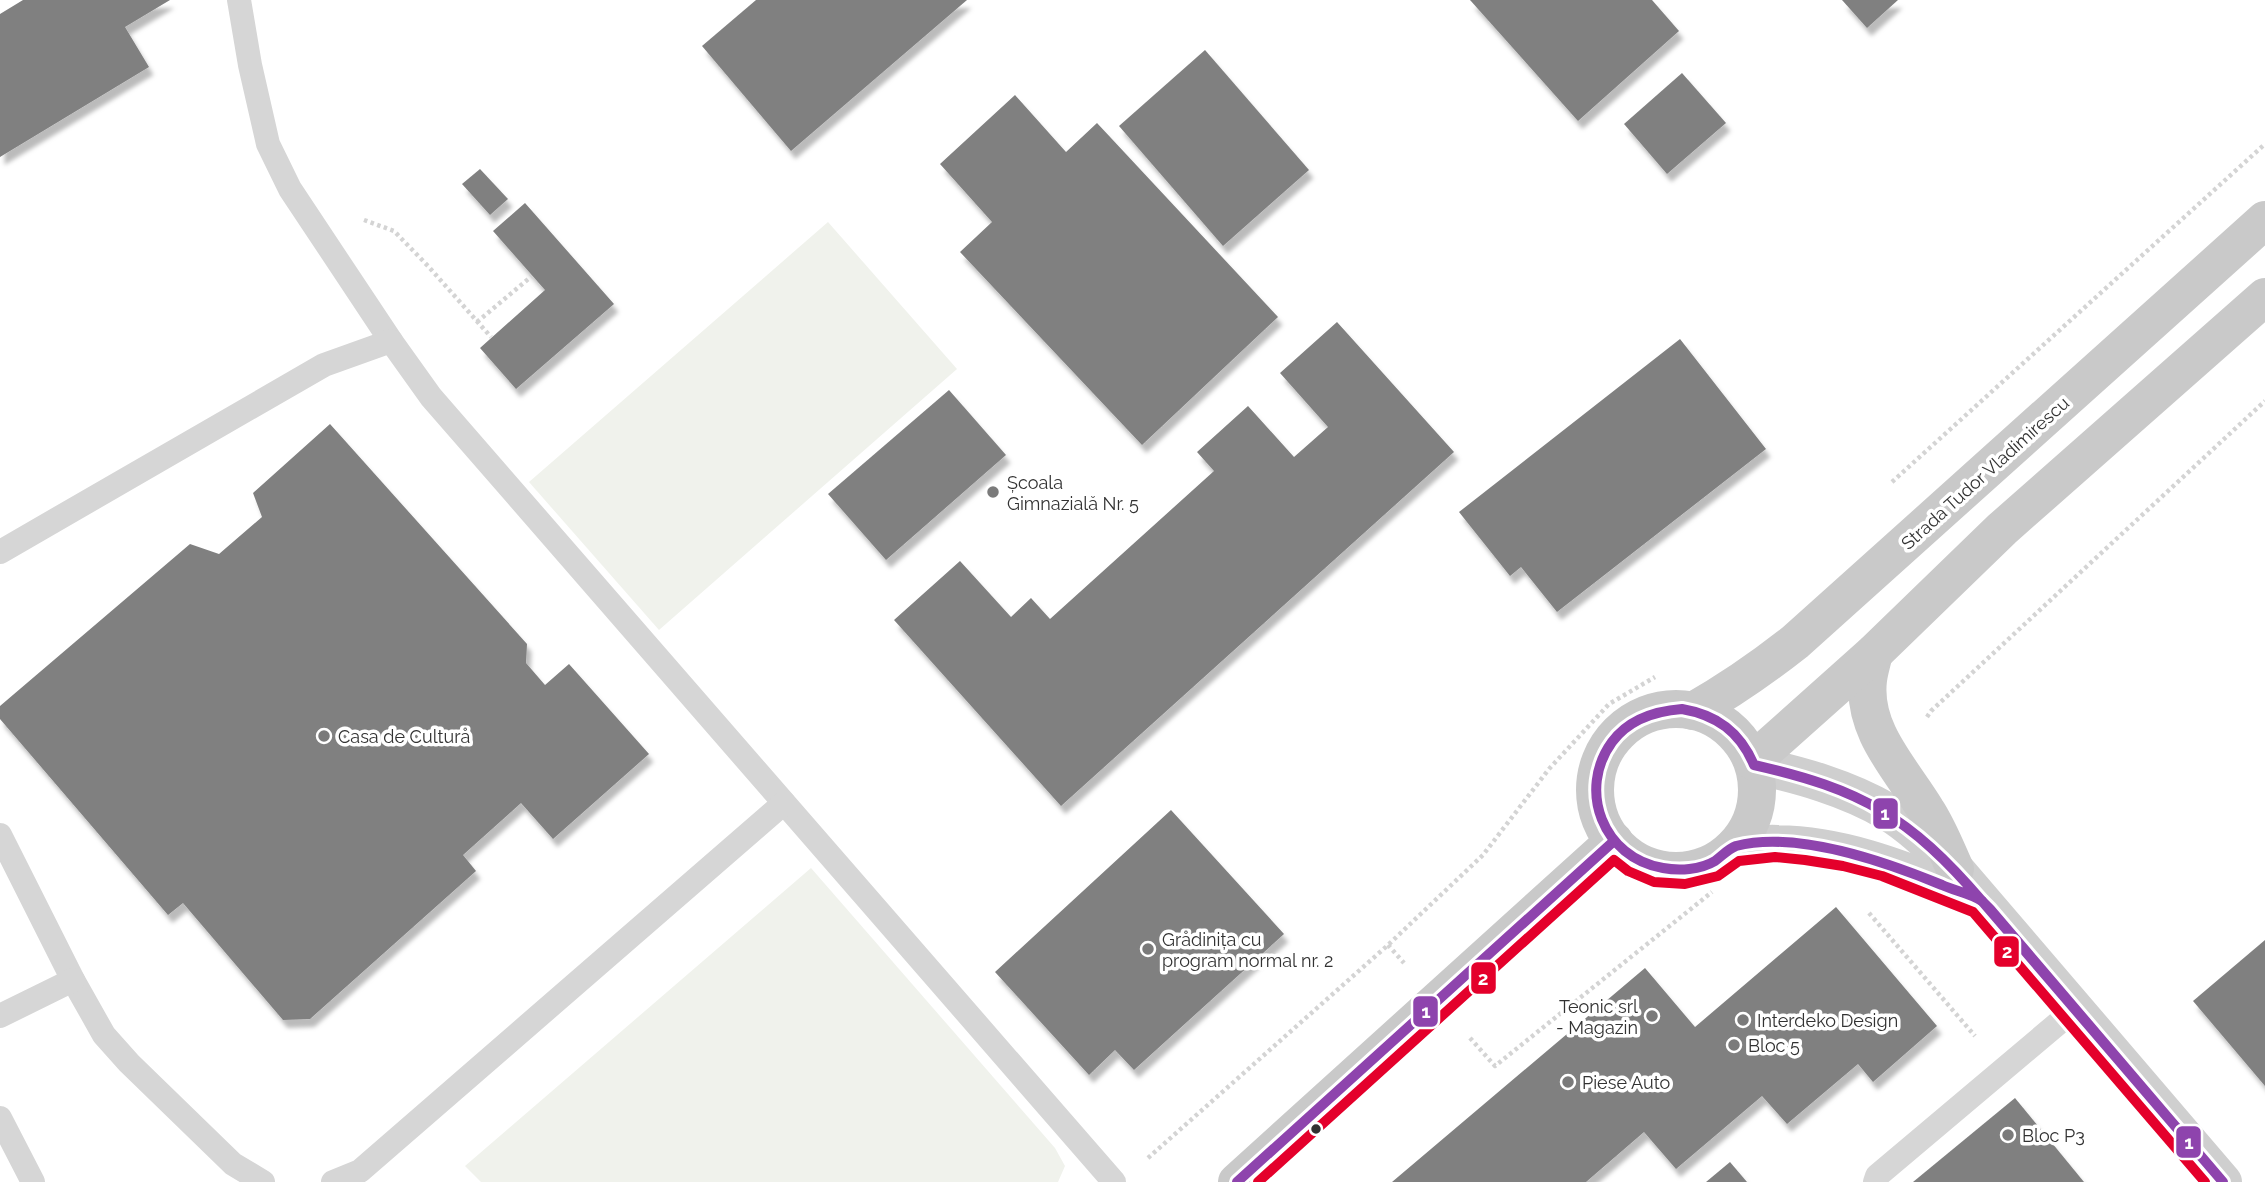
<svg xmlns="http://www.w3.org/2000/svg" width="2265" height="1182" font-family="Raleway,sans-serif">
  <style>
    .green { fill: #f0f2ec }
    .building { fill: #808080; filter: url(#shadow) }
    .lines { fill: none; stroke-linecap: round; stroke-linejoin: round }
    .path { stroke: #d4d4d4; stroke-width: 4.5; stroke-dasharray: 3.5 3.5; stroke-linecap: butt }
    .service { stroke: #d6d6d6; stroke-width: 24 }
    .secondary { stroke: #cfcfcf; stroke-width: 38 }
    .primary { stroke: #c9c9c9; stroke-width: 38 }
    .bus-1-casing { stroke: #fff; stroke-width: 16 }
    .bus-2-casing { stroke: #fff; stroke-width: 16 }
    .bus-1 { stroke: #8e44ad; stroke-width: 10 }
    .bus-2 { stroke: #e4002b; stroke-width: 10 }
    .poi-dot { fill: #7a7a7a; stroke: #fff; stroke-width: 2.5 }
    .bus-dot { fill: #323232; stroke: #fff; stroke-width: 2.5 }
    .labels { text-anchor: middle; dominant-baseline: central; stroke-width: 7; stroke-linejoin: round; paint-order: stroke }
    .street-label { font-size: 18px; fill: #323232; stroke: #fff }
    .poi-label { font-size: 18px; fill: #323232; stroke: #fff; text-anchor: start }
    .line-badge { stroke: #fff; stroke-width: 2.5 }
    .badge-label { font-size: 19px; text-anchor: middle; font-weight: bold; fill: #fff }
  </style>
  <defs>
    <filter id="shadow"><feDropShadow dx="4.5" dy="8" stdDeviation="2" flood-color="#0004"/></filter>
  </defs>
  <rect width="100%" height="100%" fill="#fff"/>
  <g class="green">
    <polygon points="828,222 957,369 659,630 529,482"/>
    <polygon points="811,868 1055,1148 1065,1166 1058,1182 481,1182 465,1166"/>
  </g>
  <g class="building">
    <polygon points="23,0 170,0 125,27 149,67 0,157 0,14"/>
    <polygon points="756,0 967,0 791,151 702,46"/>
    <polygon points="1470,0 1652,0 1679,31 1578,121"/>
    <polygon points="1842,0 1898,0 1867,28"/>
    <polygon points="1205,50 1309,170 1223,246 1119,126"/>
    <polygon points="1682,73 1726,123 1667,174 1624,124"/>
    <polygon points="1015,95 1066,152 1097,123 1278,317 1142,445 960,252 992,222 940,164"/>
    <polygon points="480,169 508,199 490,215 462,184"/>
    <polygon points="525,203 614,304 516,389 480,348 545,290 493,231"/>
    <polygon points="1337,322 1454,452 1061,806 894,620 960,561 1011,617 1031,598 1050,619 1214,471 1197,452 1248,406 1294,457 1328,427 1280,373"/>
    <polygon points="1680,339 1766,449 1557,612 1521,567 1510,576 1459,512"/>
    <polygon points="949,390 1006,455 886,560 828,494"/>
    <polygon points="330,424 527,644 526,663 545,685 569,664 649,754 553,839 521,803 463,855 476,871 310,1019 283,1020 183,903 168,915 0,719 0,706 190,544 219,554 262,517 253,493"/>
    <polygon points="1171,810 1284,934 1134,1070 1115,1050 1089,1075 995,972"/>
    <polygon points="1836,907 1937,1026 1873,1082 1858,1064 1787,1124 1762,1096 1676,1169 1644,1132 1586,1182 1392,1182 1645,968 1695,1027"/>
    <polygon points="2265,940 2265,1086 2193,1001"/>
    <polygon points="2015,1098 2084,1182 1913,1182"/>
    <polygon points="1730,1162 1747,1182 1706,1182"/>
  </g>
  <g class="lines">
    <g class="path">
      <polyline points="364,220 394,231 428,266 491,337"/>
      <polyline points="477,322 532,276"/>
      <polyline points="1892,482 2265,144"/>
      <polyline points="1927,717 1931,711 2265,401"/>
      <polyline points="1869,913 1975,1036"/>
      <polyline points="1388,945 1404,963"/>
      <polyline points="1470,1038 1495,1066 1712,892"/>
      <polyline points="1148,1158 1388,945 1483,855 1549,769 1609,704 1655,677"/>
    </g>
    <g class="service">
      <polyline points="239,0 250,65 268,144 290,189 391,341"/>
      <polyline points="0,552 324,365 391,341 431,397 1114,1182"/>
      <polyline points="0,835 73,980 104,1035 129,1063 233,1164 263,1182"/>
      <polyline points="0,1016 73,980"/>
      <polyline points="0,1118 33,1182"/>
      <polyline points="333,1182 360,1171 784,803"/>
      <polyline points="1875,1182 1877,1176 2075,1009"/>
    </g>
    <g class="secondary">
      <path d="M1754,765C1800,775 1847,788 1888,812C1913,827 1934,849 1955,869L2223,1182"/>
      <path d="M1734,847C1748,846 1763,843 1777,844C1848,845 1911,873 1976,898"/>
    </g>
    <g class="primary">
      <path d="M1874,653C1872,662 1869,671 1868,680C1862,731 1902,770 1926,810C1938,828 1946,849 1955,869"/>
      <circle cx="1676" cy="790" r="81"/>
      <path d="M1693,711C1729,691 1762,668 1795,642L2265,220"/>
      <polyline points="1753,761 1874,653 2002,529 2265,297"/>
      <polyline points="1237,1182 1614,841"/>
    </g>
    <g class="bus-1-casing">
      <g id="bus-1">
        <path d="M1682,709C1717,715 1740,732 1754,765C1861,789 1910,817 1982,901C1970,893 1955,891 1942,885C1886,862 1797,830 1736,846C1728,849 1722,856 1715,861C1700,870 1679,871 1663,868C1603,858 1577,790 1612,742C1629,719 1656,711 1682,709Z"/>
        <polygon points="1982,901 1990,909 2223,1182"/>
        <polyline points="1237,1182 1614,841"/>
      </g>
    </g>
    <g class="bus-2-casing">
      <polyline id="bus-2" points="1258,1182 1614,860 1628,871 1654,882 1685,884 1718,876 1739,861 1775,857 1805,860 1843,866 1882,876 1973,912 2205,1182"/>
    </g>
    <use href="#bus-1" class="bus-1"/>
    <use href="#bus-2" class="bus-2"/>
  </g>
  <g class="poi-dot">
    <circle cx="993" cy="492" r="7"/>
    <circle cx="324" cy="736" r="7"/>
    <circle cx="1148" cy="949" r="7"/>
    <circle cx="1652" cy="1016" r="7"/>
    <circle cx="1743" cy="1020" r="7"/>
    <circle cx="1734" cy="1045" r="7"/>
    <circle cx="1568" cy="1082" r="7"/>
    <circle cx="2008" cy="1135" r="7"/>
  </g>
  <circle class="bus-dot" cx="1316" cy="1129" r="6"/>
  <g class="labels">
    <g class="street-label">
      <text transform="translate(1985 473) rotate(-42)">Strada Tudor Vladimirescu</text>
    </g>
    <g class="poi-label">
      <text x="1007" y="482">Școala<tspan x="1007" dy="21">Gimnazială Nr. 5</tspan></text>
      <text x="338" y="736">Casa de Cultură</text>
      <text x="1162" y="939">Grădinița cu<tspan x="1162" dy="21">program normal nr. 2</tspan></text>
      <text x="1638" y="1006" text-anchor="end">Teonic srl<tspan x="1638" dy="21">- Magazin</tspan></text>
      <text x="1757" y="1020">Interdeko Design</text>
      <text x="1748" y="1045">Bloc 5</text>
      <text x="1582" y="1082">Piese Auto</text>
      <text x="2022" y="1135">Bloc P3</text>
    </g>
  </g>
  <g class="line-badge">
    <rect x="1872" y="797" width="27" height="33" rx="7" fill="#8e44ad"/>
    <rect x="1993" y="935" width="27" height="33" rx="7" fill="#e4002b"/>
    <rect x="1470" y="961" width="27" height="34" rx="7" fill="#e4002b"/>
    <rect x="1412" y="995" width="27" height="33" rx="7" fill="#8e44ad"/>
    <rect x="2175" y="1125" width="27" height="34" rx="7" fill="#8e44ad"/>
  </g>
  <g class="badge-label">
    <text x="1885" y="820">1</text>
    <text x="2007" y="958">2</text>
    <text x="1483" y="985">2</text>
    <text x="1426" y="1018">1</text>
    <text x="2189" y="1149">1</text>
  </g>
</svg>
